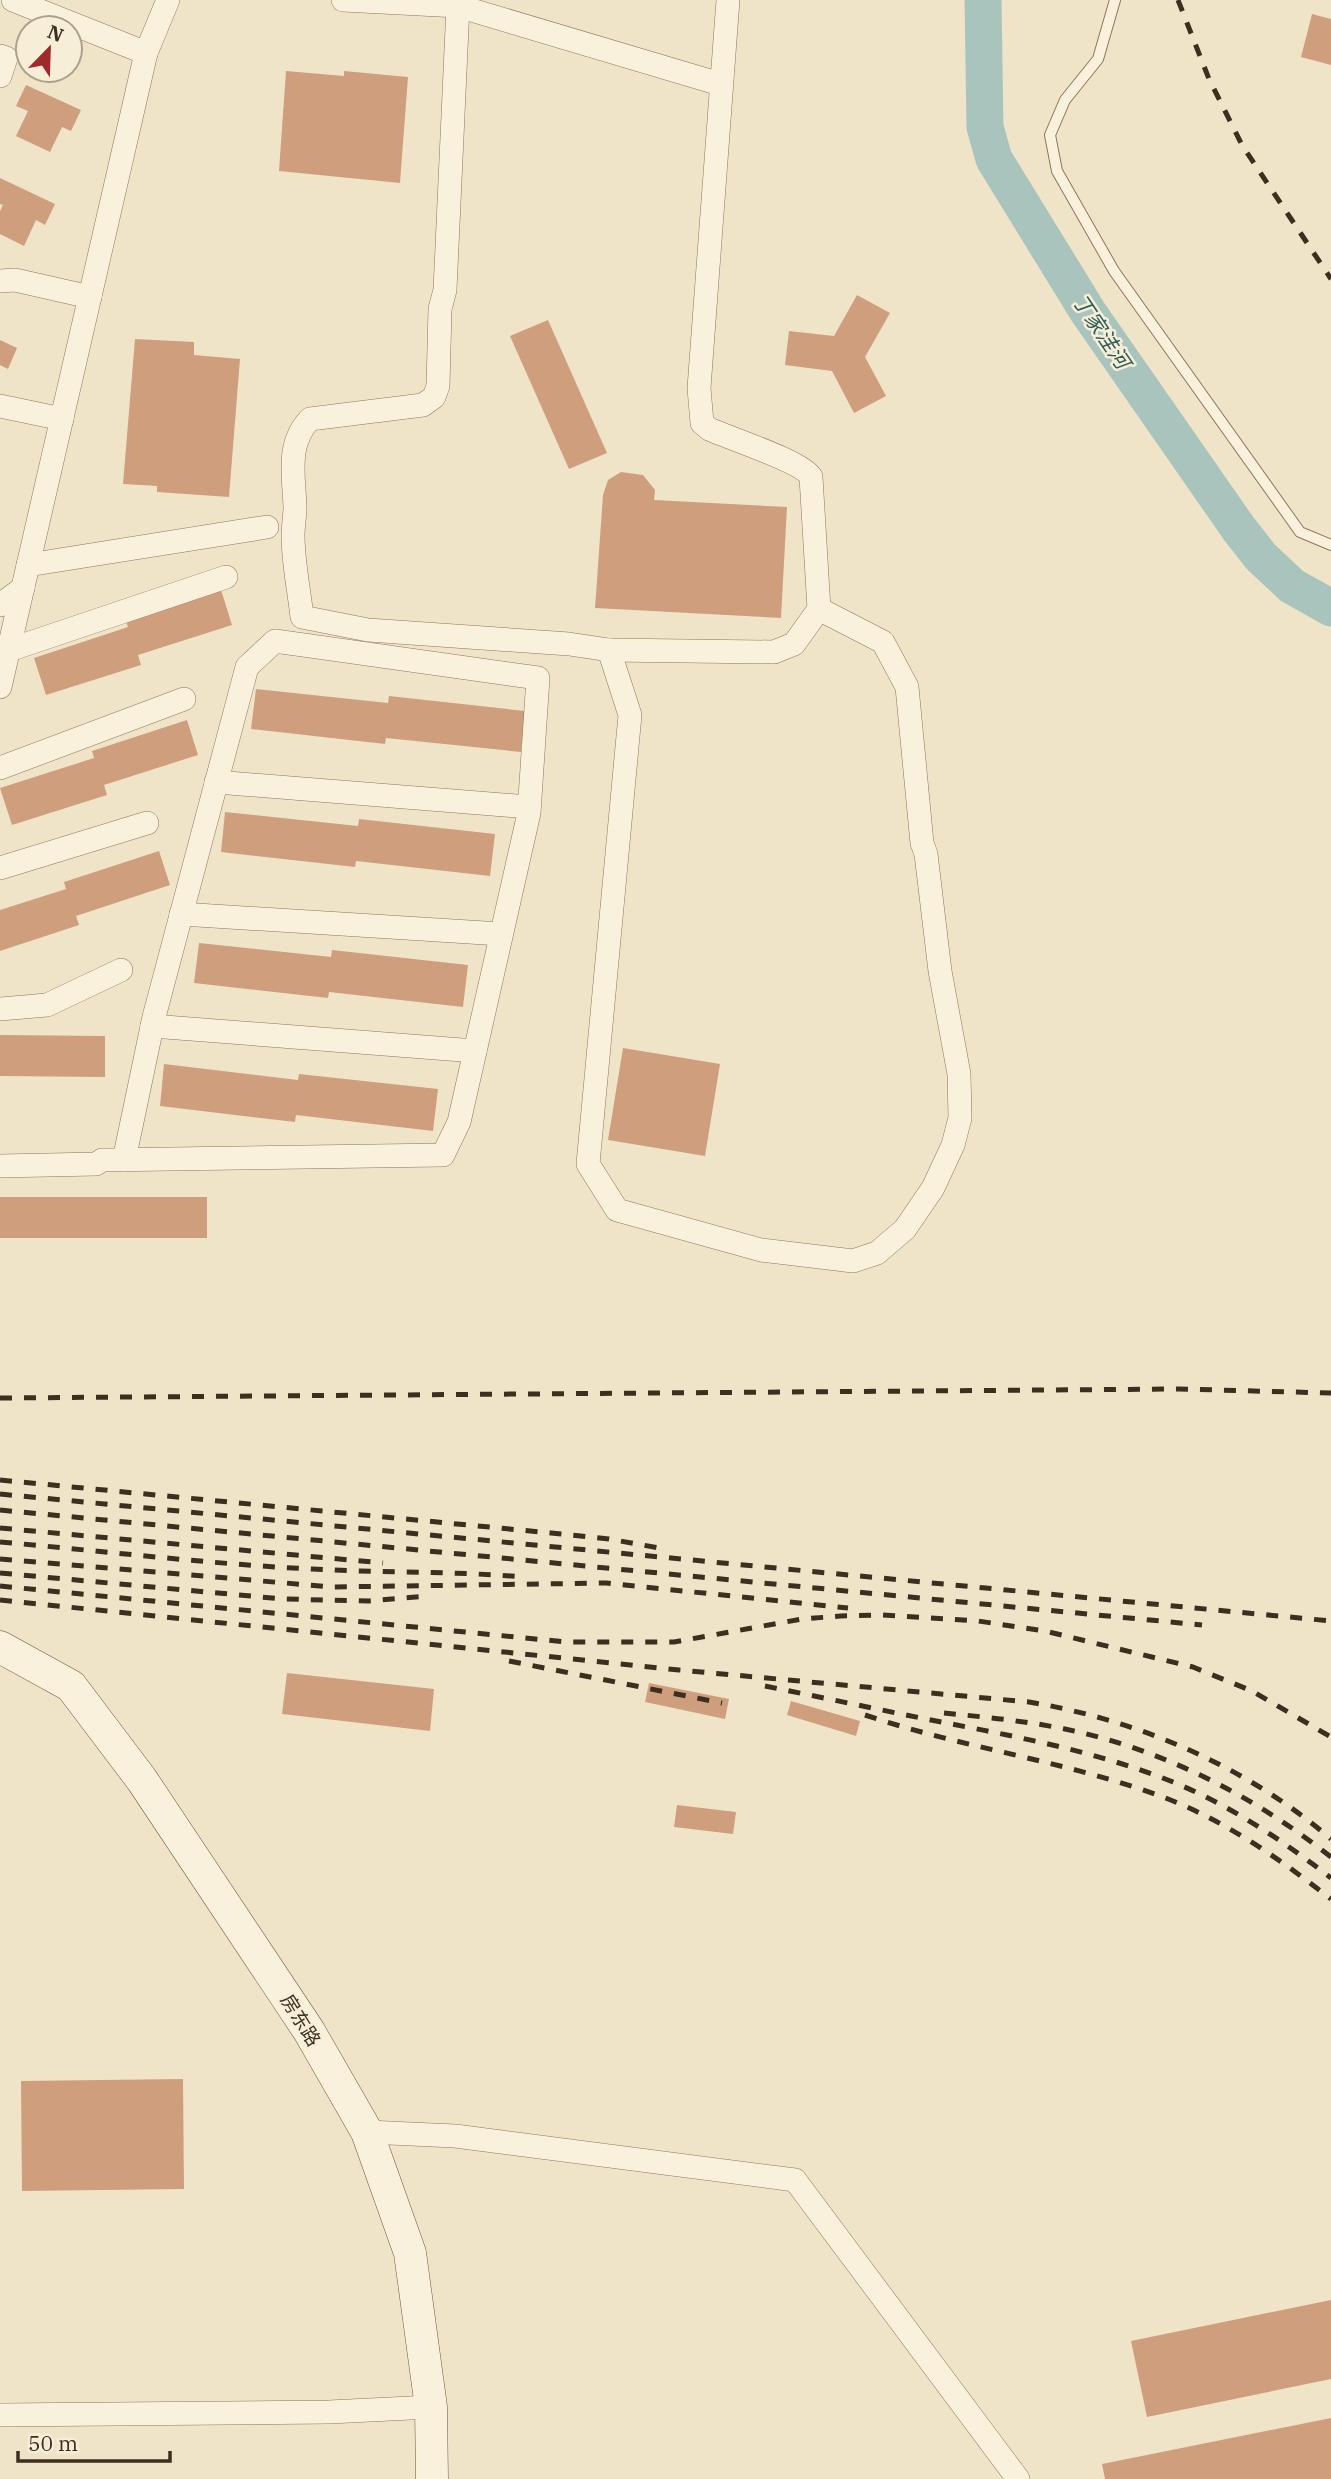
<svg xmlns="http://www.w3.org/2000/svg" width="1331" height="2479" font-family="'IBM Plex Serif','Noto Sans SC',serif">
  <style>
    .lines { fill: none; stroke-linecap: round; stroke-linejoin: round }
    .river { stroke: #a9c4bc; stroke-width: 37 }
    .building { fill: #cf9f7d }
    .lane-casing { stroke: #8d765c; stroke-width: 12 }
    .street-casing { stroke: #8d765c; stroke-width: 24 }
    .secondary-casing { stroke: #6f573f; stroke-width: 33 }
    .lane { stroke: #faf1dc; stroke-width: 10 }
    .street { stroke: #faf1dc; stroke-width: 23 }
    .secondary { stroke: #faf1dc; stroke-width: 32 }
    .rail { stroke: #3d2e20; stroke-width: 5; stroke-dasharray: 12 12; stroke-linecap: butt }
    .labels { text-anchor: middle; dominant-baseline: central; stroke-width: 5; stroke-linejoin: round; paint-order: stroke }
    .street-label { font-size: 19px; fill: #3d2e20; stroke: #f7eed8 }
    .water-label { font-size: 21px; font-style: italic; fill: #2f5d5a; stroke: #f7eed8 }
  </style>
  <rect width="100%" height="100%" fill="#f0e4c8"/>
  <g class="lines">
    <polyline class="river" points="983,0 985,127 994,159 1088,312 1239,529 1261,557 1292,586 1331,608"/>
  </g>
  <g class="building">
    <polygon points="1312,14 1331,19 1331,65 1301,57"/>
    <polygon points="286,71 344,76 344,71 408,77 400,183 279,171"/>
    <polygon points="26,85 81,110 71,131 62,127 50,152 16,136 28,111 16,106"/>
    <polygon points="0,178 55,204 45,225 36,220 24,246 0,234 0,211 3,205 0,204"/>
    <polygon points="857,295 890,313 865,357 886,396 854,413 832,371 785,365 789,331 834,336"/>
    <polygon points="548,320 607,453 569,469 510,336"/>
    <polygon points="135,339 194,342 194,355 240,359 229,497 157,492 157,486 123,484"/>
    <polygon points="0,340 17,348 8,369 0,365"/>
    <polygon points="621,472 643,475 655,490 654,500 787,507 781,618 595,608 603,495 608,480"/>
    <polygon points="221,590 232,625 138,655 141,665 46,695 34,658 128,627 126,621"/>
    <polygon points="256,689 388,703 389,696 525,711 521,752 386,738 385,744 251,729"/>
    <polygon points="187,720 198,755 104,785 107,795 12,825 0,788 94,758 92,751"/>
    <polygon points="225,812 358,826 359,819 495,834 490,876 356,861 355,867 221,852"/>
    <polygon points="159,851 170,885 76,916 79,925 0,951 0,910 66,889 64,882"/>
    <polygon points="199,943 331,957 332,950 468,965 463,1007 329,992 328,998 194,983"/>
    <polygon points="0,1035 105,1036 105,1077 0,1076"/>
    <polygon points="623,1048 720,1064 705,1156 608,1140"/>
    <polygon points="164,1064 298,1080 299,1074 438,1089 433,1131 296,1115 295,1122 160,1106"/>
    <rect x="0" y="1197" width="207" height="41"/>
    <polygon points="287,1673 434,1689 430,1731 282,1714"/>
    <polygon points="649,1683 729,1699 725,1719 645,1702"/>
    <polygon points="791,1701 860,1721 856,1736 787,1715"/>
    <polygon points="677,1805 736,1812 733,1834 674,1827"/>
    <polygon points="183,2079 184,2189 22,2191 21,2081"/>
    <polygon points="1331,2300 1331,2379 1147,2417 1131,2341"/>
    <polygon points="1331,2418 1331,2479 1105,2479 1102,2464"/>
  </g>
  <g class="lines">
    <g class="lane-casing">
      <polyline id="lane" points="1115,0 1098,59 1065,100 1050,135 1057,171 1114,271 1300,532 1331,545"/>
    </g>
    <g class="street-casing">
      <g id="street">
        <polyline points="13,0 146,53"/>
        <polyline points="343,0 458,6 720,84"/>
        <path d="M458,6L445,290L440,309L438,386L434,397L423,405L310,419C286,444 294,476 295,507C295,516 293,526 293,535C293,562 299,590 302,617L368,630L569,644L609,650L774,652L794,644L819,609L811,477C803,462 729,438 709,429L702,423L699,388L728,0"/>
        <polyline points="0,56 6,58 0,76"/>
        <polyline points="0,281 15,280 90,297"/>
        <polyline points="0,406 62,419"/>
        <polyline points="28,565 267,527"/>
        <polyline points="0,605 23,588"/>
        <polyline points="9,650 226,577"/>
        <polyline points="609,650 630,715 588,1164 617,1210 761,1250 853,1261 877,1253 905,1229 933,1188 953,1145 960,1118 959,1074 940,971 926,854 922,843 907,687 883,642 819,609"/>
        <polyline points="0,687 146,53 168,0"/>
        <polyline points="0,768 184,699"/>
        <polyline points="216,782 529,807"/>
        <polyline points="0,868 147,823"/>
        <polyline points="181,914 501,934"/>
        <polyline points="0,1009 47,1005 121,970"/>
        <polyline points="152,1026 475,1051"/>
        <polyline points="0,1166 96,1164 102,1160 443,1155 459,1122 529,813 538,678 275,641 247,667 154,1017 124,1160"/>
        <polyline points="367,2132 455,2136 795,2180 1018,2479"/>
        <polyline points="0,2415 329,2412 431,2407"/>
      </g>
    </g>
    <g class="secondary-casing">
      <polyline id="secondary" points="0,1647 71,1686 142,1780 309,2031 367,2132 410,2253 431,2407 432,2479"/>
    </g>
    <use href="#lane" class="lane"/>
    <use href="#street" class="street"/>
    <use href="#secondary" class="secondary"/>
    <g class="rail">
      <polyline points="1178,0 1209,79 1242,145 1331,279"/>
      <polyline points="0,1398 1179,1389 1331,1393"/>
      <polyline points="0,1480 551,1533 609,1539 665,1549"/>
      <polyline points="0,1494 1331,1621"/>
      <polyline points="0,1510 1202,1625"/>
      <polyline points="0,1528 383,1563"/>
      <path d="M0,1542C104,1551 208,1564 312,1569C382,1573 453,1571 524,1577"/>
      <polyline points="0,1559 333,1587 606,1583 848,1608"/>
      <polyline points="0,1573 283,1599 369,1601 429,1596"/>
      <polyline points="0,1586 566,1642 674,1642 802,1619 841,1616 883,1615 978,1621 1045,1631 1193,1667 1252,1691 1331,1737"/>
      <path d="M0,1600L679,1670L1029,1702C1138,1720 1246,1766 1331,1839"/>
      <polyline points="509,1661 722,1703"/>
      <path d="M765,1686C820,1697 876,1709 931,1720C1013,1736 1096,1751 1173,1782C1231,1806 1282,1840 1331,1878"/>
      <path d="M944,1713C984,1717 1026,1721 1065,1729C1162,1749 1254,1796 1331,1857"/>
      <path d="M865,1715C963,1748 1066,1761 1163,1797C1224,1820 1280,1859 1331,1899"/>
    </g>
  </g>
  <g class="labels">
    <g class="street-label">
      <text transform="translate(301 2020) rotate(58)">房东路</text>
    </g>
    <g class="water-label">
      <text transform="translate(1102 331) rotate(56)">丁家洼河</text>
    </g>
  </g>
  <g transform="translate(49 49) rotate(23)"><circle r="33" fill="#f7eed8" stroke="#ada18e" stroke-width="2"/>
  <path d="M0-5L12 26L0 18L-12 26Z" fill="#9e2a2b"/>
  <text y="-10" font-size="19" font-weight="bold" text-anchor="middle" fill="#3d2e20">N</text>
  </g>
  <path d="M18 2451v10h152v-10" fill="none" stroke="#3d2e20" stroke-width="3.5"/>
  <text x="28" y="2451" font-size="21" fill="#3d2e20" stroke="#f7eed8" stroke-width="5" paint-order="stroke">50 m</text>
</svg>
